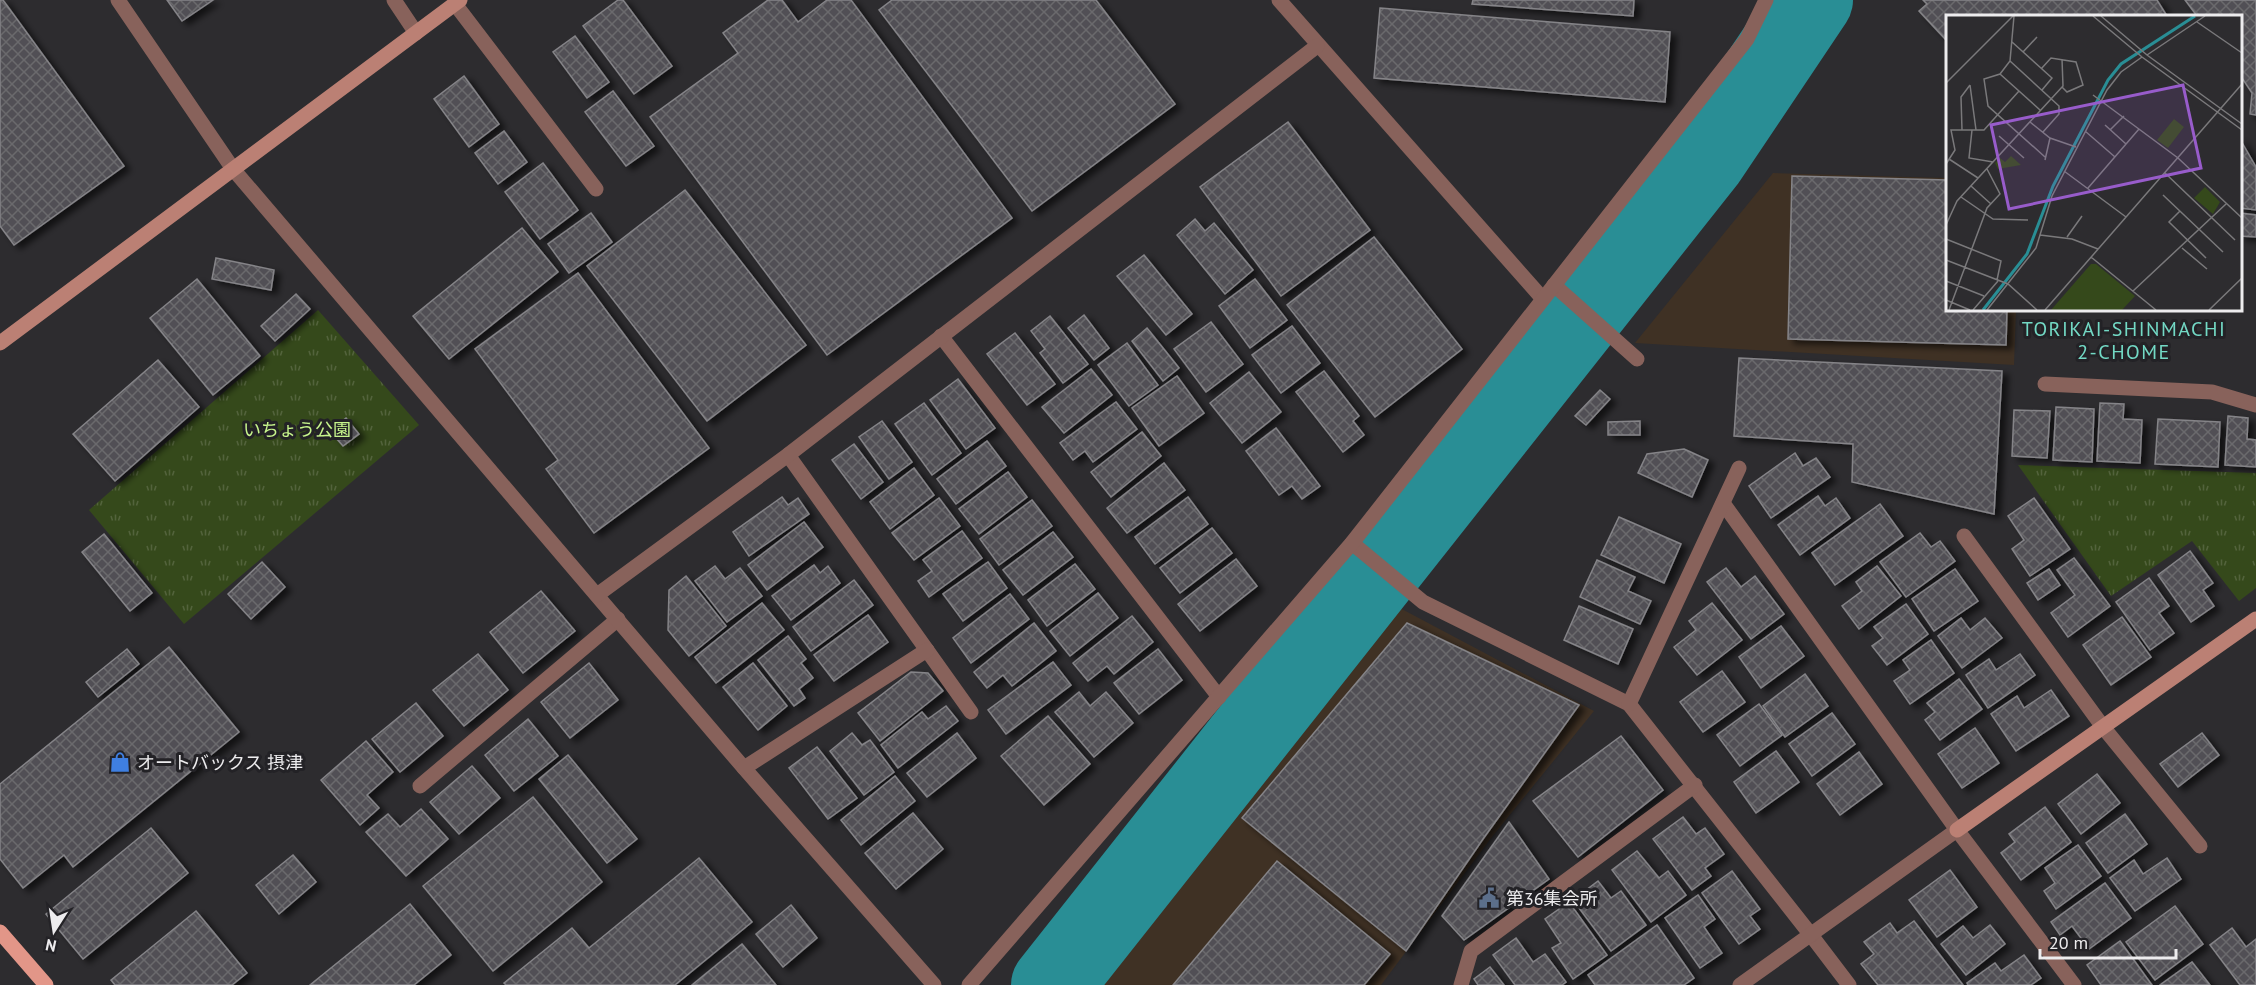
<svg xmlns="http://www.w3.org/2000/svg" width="2256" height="985" font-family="'PT Sans','Noto Sans JP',sans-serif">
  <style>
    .industrial { fill: #3f3124 }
    .park { fill: url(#park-tufts) }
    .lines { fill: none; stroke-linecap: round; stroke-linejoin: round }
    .river { stroke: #298e95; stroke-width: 82 }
    .building { fill: url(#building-cross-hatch); stroke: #858488; stroke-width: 1.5; filter: url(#shadow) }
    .lane { stroke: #88625b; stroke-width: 15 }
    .street { stroke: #88625b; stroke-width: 15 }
    .secondary { stroke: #bb8074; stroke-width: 15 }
    .primary { stroke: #e29688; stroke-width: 15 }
    .labels { text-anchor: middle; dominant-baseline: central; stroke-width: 6; stroke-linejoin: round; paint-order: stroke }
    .park-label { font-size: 18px; fill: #c7f58c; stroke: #232226 }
    .poi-label { font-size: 18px; fill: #edecee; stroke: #232226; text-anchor: start }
    .neighbourhood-label { font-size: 20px; letter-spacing: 1.5px; fill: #73d9c5; stroke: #232226 }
    .inset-river { fill: none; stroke: #298e95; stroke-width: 3 }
    .inset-road { fill: none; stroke: #7a797b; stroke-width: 1.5 }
    .view { fill: #985ccb; fill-opacity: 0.15; stroke: #985ccb; stroke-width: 3 }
    .inset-edge { fill: none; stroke: #edecee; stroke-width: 3 }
  </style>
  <defs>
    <pattern id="park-tufts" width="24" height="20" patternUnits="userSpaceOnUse" patternTransform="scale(1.5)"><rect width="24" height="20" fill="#35491b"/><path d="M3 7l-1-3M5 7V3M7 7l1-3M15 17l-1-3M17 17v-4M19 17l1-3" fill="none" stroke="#53633c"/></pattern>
    <pattern id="building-cross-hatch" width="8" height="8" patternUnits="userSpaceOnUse" patternTransform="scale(1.5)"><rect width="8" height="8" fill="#515054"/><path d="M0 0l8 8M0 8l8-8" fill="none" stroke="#6a696d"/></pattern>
    <filter id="shadow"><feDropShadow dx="6" dy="4" stdDeviation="3" flood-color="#0009"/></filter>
  </defs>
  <rect width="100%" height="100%" fill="#2d2c2f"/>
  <g class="industrial">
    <polygon points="1773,173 1947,178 1947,309 2016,309 2014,365 1635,343"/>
    <polygon points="1398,607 1594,711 1491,838 1381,985 1086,985"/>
  </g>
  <g class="park">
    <polygon points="318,310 419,425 184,624 89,510"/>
    <polygon points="2018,465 2256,473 2256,588 2239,601 2192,541 2111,596"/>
  </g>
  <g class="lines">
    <polyline class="river" points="1052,985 1706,158 1812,0"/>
  </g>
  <g class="building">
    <polygon points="0,0 3,0 124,166 14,245 0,226"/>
    <polygon points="167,0 213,0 182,21"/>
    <polygon points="618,0 623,0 672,66 634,94 583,26"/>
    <polygon points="768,0 782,0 798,22 827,0 851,0 1012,218 827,355 650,117 738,53 723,33"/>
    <polygon points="892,0 1096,0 1175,104 1032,211 879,10"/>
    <polygon points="1473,0 1634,0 1633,16 1472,4"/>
    <polygon points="1923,0 2157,0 2167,16 1947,16 1947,41 1919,11 1927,4"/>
    <polygon points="2185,0 2256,0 2256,115 2250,114 2252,93 2240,75 2240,16 2197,16"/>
    <polygon points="1380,8 1670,32 1665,102 1374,78"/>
    <polygon points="575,36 609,82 587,98 553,52"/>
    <polygon points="464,76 499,124 469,147 434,99"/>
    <polygon points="613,91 654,146 626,166 585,112"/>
    <polygon points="1288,122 1370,230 1281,296 1200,187"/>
    <polygon points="504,131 527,162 498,184 475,153"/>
    <polygon points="2240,139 2256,167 2256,210 2240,208"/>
    <polygon points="543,163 578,210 540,239 505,192"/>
    <polygon points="1792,176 1947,180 1947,309 2007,309 2006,345 1788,339"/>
    <polygon points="685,190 806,345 707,421 587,266"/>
    <polygon points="591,213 612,242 569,273 548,244"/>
    <polygon points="2240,213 2256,215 2256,237 2240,236"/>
    <polygon points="1195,219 1205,231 1214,223 1253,270 1225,294 1177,235"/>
    <polygon points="522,228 558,272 449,359 413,316"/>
    <polygon points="1374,237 1462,349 1375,417 1287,305"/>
    <polygon points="1144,255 1192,314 1166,335 1117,276"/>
    <polygon points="216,258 274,270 271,290 212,279"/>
    <polygon points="578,273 709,448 594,533 546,469 558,460 475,349"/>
    <polygon points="197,279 260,356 213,395 150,318"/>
    <polygon points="1255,279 1287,320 1250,348 1219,306"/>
    <polygon points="296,294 310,309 275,341 261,326"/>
    <polygon points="1084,315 1109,348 1094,360 1068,328"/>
    <polygon points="1050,316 1088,364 1063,383 1040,353 1045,349 1031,331"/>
    <polygon points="1211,322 1243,364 1206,392 1174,349"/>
    <polygon points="1292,326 1320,363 1281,393 1252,355"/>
    <polygon points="1147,328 1179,368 1163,381 1132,341"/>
    <polygon points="1015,333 1055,384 1027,405 987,354"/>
    <polygon points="1127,343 1158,385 1129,406 1098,365"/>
    <polygon points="1739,358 2002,371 1994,514 1852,482 1853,444 1734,436"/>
    <polygon points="158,360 199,407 115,481 73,434"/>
    <polygon points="1091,369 1112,395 1064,433 1042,407"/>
    <polygon points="1324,371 1359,416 1353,421 1364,435 1343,452 1296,392"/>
    <polygon points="1249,372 1281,412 1242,443 1210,403"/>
    <polygon points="1177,376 1204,413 1159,446 1132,408"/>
    <polygon points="958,379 995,428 966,449 930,400"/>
    <polygon points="1600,390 1610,399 1586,425 1575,416"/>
    <polygon points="1116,402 1137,429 1093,462 1085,451 1073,460 1060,443"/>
    <polygon points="924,403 961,453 932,475 895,424"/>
    <polygon points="2100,403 2124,404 2123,419 2142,420 2140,463 2097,461"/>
    <polygon points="2056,407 2094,409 2092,462 2053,460"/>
    <polygon points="2014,410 2050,411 2047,458 2012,456"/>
    <polygon points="2228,416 2248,418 2247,439 2256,440 2256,467 2225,465"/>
    <polygon points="346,418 359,434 343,446 330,431"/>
    <polygon points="2158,419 2220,422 2218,467 2155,464"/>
    <polygon points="882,421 912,462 889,479 859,437"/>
    <polygon points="1640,421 1640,435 1608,435 1608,422"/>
    <polygon points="1276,428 1320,486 1302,499 1292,486 1279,495 1246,451"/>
    <polygon points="1142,432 1161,456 1111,497 1091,472"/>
    <polygon points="987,441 1006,466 956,504 937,479"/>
    <polygon points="854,444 883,482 861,499 832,460"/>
    <polygon points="1684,449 1708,460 1692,497 1638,473 1647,454"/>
    <polygon points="1795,453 1803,466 1816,458 1830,477 1771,518 1749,486"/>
    <polygon points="1164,463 1185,490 1127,533 1107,508"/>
    <polygon points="914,468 934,495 890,529 870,502"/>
    <polygon points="1008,472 1027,497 979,534 959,509"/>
    <polygon points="1818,496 1825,506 1836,498 1850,518 1800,555 1778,525"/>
    <polygon points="782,497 788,505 798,498 809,514 749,556 733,532"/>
    <polygon points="1188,497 1208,524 1155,564 1135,537"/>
    <polygon points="939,498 960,526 914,560 892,533"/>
    <polygon points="2034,498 2070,549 2030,576 2012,549 2024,540 2008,516"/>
    <polygon points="1032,500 1052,526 999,565 980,539"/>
    <polygon points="1880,504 1903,536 1835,585 1812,553"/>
    <polygon points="1619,517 1681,544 1664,583 1601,555"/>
    <polygon points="804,522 823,547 767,590 748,565"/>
    <polygon points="1212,528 1232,553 1180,593 1160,568"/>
    <polygon points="962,531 982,558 929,597 918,581 932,571 923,560"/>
    <polygon points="1053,532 1073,557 1023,595 1003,570"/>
    <polygon points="1920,533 1931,547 1940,541 1955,561 1906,597 1880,562"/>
    <polygon points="104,534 152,593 130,611 82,552"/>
    <polygon points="2190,551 2213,583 2203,590 2214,606 2191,622 2158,575"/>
    <polygon points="2074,558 2110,606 2068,637 2051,613 2075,595 2057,570"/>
    <polygon points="1236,559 1257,586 1200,631 1178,604"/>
    <polygon points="1597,560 1635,577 1628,591 1651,601 1640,624 1580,597"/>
    <polygon points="262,562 285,587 251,619 228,594"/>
    <polygon points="988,562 1007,588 963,621 943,594"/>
    <polygon points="1075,564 1095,589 1047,626 1028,600"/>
    <polygon points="814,565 820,573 828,566 840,583 791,620 772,596"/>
    <polygon points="715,566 725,579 740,568 762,596 727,622 695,581"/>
    <polygon points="1877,566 1901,596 1859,629 1842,606 1862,591 1856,582"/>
    <polygon points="1726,568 1741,587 1755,576 1784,614 1751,639 1707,582"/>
    <polygon points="1955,569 1978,601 1934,631 1912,599"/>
    <polygon points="2049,569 2060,585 2038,600 2027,583"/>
    <polygon points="686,576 726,626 689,656 668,630 669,590"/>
    <polygon points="2149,578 2169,606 2159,613 2174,633 2150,650 2116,602"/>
    <polygon points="854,580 873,605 811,651 793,627"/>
    <polygon points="541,591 575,631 523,673 490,632"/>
    <polygon points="1098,593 1118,618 1070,656 1050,631"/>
    <polygon points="1010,594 1029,619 971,663 953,638"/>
    <polygon points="762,603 784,630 716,683 695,657"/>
    <polygon points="1712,603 1742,640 1697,675 1674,647 1696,630 1689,621"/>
    <polygon points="1906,604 1928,634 1887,665 1872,646 1883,638 1874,627"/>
    <polygon points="1579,606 1633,629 1618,664 1564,640"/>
    <polygon points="868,615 888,642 834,681 814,655"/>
    <polygon points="1132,616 1153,642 1114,674 1107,666 1088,681 1073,663"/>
    <polygon points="2122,617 2151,657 2111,685 2083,645"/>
    <polygon points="1961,618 1970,630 1985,618 2002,638 1962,668 1938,636"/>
    <polygon points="1034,623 1056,651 1012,686 1003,675 987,688 974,672"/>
    <polygon points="1407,623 1579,705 1483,839 1406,951 1242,818"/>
    <polygon points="1781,626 1804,656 1761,688 1739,657"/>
    <polygon points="788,636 806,659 801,663 813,678 799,689 805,698 794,706 758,660"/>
    <polygon points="1931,640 1954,673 1910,704 1894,681 1910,670 1903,660"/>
    <polygon points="169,647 239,732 73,867 64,855 23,888 0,859 0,784"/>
    <polygon points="127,649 139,664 98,697 86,682"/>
    <polygon points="1158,649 1182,680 1139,714 1114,683"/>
    <polygon points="478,654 508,690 464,726 433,690"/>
    <polygon points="2020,654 2035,675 1988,708 1966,675 1989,659 1996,670"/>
    <polygon points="1053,662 1071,685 1006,734 988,710"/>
    <polygon points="589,663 618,700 570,738 541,702"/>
    <polygon points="753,663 787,706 758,730 723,687"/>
    <polygon points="1722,671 1745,702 1703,732 1680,702"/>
    <polygon points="911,672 928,673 943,691 880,741 858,713"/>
    <polygon points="1805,674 1828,706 1785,737 1763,706"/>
    <polygon points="1959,679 1982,709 1940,740 1925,720 1935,712 1927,703"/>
    <polygon points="2051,690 2069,716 2016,751 1991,714 2017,696 2024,708"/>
    <polygon points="1079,692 1090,706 1106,692 1133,723 1094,757 1055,712"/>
    <polygon points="416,703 443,736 400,772 372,739"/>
    <polygon points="1759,704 1782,735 1740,766 1717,735"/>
    <polygon points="946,706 958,721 898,768 881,745 922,712 928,719"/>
    <polygon points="1832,713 1855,744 1812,776 1789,744"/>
    <polygon points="1048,716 1090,764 1044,805 1001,756"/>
    <polygon points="528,719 558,756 514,791 485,755"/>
    <polygon points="1975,728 1999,763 1962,788 1938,754"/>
    <polygon points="852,733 862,745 870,740 894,772 864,795 830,751"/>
    <polygon points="957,733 976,758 927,797 907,773"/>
    <polygon points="2202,733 2219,755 2178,787 2160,764"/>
    <polygon points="1621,736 1663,790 1578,857 1533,801"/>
    <polygon points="366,741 393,772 367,795 379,808 360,825 321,780"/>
    <polygon points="817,747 857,798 828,819 789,768"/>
    <polygon points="1776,751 1799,782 1756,813 1734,782"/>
    <polygon points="1859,752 1882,784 1840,815 1817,784"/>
    <polygon points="568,755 637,839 607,863 539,779"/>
    <polygon points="472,766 500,798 459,834 430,802"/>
    <polygon points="2097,774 2120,803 2081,834 2058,804"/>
    <polygon points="895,776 915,801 861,845 841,820"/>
    <polygon points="533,797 602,882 493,971 423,886"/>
    <polygon points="2045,807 2071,842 2021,880 2001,853 2015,842 2009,834"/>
    <polygon points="421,809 448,839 406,876 366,832 388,814 400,827"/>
    <polygon points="913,813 943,849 896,889 865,853"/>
    <polygon points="2125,814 2147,844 2108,873 2086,843"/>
    <polygon points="1683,817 1696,834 1705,828 1724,854 1705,868 1711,876 1692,890 1653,839"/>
    <polygon points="1509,822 1549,879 1464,940 1442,916"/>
    <polygon points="151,828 188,873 83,959 46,914"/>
    <polygon points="2078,845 2101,876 2056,909 2044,891 2055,883 2045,868"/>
    <polygon points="1637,851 1659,878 1668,871 1686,895 1651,922 1612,870"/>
    <polygon points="293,855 316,882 279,914 256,885"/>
    <polygon points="699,858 752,922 675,985 506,985 504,983 572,928 589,948"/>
    <polygon points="2167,858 2181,879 2135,911 2110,878 2134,860 2143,874"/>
    <polygon points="1277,861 1390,954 1364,985 1173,985"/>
    <polygon points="1950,870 1977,907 1937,937 1909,900"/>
    <polygon points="1732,871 1760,909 1750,916 1760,929 1739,944 1702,893"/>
    <polygon points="1598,881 1611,898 1621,891 1646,925 1611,951 1573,900"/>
    <polygon points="2105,883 2131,918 2089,949 2072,926 2060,935 2051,922"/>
    <polygon points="1698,895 1715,919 1704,927 1722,953 1700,968 1665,918"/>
    <polygon points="1569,902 1607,955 1573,979 1552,948 1561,943 1545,919"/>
    <polygon points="410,904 451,955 414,985 310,985"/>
    <polygon points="791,905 817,938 783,967 756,934"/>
    <polygon points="2175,906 2203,944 2155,980 2126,942"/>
    <polygon points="196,911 247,973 232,985 115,985 111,980"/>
    <polygon points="1914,921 1963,985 1878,985 1861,964 1874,954 1864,942 1890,923 1897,933"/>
    <polygon points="1657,925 1694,978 1684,985 1595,985 1588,975"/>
    <polygon points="1990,925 2005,944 1966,975 1941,944 1963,926 1973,938"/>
    <polygon points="2232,928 2246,947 2256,939 2256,985 2240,985 2210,945"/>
    <polygon points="1516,938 1533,962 1545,954 1566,982 1562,985 1515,985 1493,955"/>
    <polygon points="2120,941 2152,985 2101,985 2087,965"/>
    <polygon points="742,944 776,985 692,985"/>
    <polygon points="2024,955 2041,978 2031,985 1968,985 1967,983 1995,963 2001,971"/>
    <polygon points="2192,962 2210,985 2160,985"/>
    <polygon points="1490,967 1504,985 1478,985 1474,979"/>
  </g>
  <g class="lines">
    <g class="lane">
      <polyline points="455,4 596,189"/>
      <polyline points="1554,285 1637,359"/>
      <polyline points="2045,384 2212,392 2256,405"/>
      <polyline points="420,786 618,619"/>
      <polyline points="1811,935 1849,985"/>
    </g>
    <g class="street">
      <polyline points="118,0 233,169 744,768 934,985"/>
      <polyline points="394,0 416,33"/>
      <polyline points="1279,0 1543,299"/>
      <polyline points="941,336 1219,697"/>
      <polyline points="788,455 971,712"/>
      <polyline points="1723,503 1957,830 2074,985"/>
      <polyline points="1964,536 2103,727 2200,846"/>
      <polyline points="1352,543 1423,602 1629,704 1811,935"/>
      <polyline points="597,595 788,455 1317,46"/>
      <polyline points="1629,704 1739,468"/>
      <polyline points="744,768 927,650"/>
      <polyline points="969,985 1352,543 1747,39 1766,0"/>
      <polyline points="1461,985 1471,951 1695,785"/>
      <polyline points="1740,985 1957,830"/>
    </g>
    <g class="secondary">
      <polyline points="0,343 460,0"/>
      <polyline points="1957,830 2256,619"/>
    </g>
    <polyline class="primary" points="0,932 46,985"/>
  </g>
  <defs>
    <g id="shop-bare" transform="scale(1.62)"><path d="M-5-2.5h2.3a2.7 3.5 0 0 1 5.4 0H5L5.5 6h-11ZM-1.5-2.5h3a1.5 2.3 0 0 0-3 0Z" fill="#3f7fe0" stroke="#232226" stroke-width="2.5" paint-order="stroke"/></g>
    <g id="civic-bare" transform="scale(1.62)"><path d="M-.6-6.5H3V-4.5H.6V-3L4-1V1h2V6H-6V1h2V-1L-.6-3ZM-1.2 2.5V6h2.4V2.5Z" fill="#5c6f8a" stroke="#232226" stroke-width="2.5" paint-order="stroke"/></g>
  </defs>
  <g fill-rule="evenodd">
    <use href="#shop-bare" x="120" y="762"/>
    <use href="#civic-bare" x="1489" y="898"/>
  </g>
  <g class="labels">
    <g class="park-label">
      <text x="297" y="429">いちょう公園</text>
    </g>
    <g class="poi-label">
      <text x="137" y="762">オートバックス 摂津</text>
      <text x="1506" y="898">第36集会所</text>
    </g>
    <g class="neighbourhood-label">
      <text x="2124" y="329">TORIKAI-SHINMACHI<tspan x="2124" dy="23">2-CHOME</tspan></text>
    </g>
  </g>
  <g transform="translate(1946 15)">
    <rect width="296" height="296" fill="#2d2c2f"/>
    <path d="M228,104L238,112L222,133L211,125ZM65,141L75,150L52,154L49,148L54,143L59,147ZM259,172L274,187L267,199L248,183ZM145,249H150L189,281L176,295H105Z" fill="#35491b"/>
    <path class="inset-river" d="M37,295L81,239L107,171L162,65L175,49L249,1"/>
    <path class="inset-road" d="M68,1L64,46L54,59L38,64L42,91L99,142M147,1L196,42L296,115M155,1L201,40L296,109M251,7L296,38M66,27L106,63L96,75M77,37L91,22M201,40L259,1M64,46L113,91V99L97,117M95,54L105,43L130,47L137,70L121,77L116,72M54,59L94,95M0,68L67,1M24,70L30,115M147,80L232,143L296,203M84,107L104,123L130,132M159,110L180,129M16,115L15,82L24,70M26,115L23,143L47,147M164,115L178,101M139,116L169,142M53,121L78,143M3,144L32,163M99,145L104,123M0,149L9,135L5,115H38L73,76M118,156L180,202M219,158L289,225M25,171L45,189M142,173L193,114M217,180L277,237M15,182L47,204L82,205M234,196L223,207L260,243M0,210L11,186L117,71L116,44M94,220L126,224L152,234M121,222L136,201M0,224L55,246L51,265M236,233L261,254M145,242L210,295M0,245L62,269L91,295M0,266L38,281M187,276L280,189M0,285L24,295M3,295L41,193L54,179L41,154M27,295L52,266M41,295L90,233L106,181L161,75L175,57L196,42M99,295L296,69M263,295L296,263"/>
    <path class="view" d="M237,70L255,153L63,194L45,110Z"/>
    <rect width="296" height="296" class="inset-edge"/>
  </g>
  <g transform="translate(54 931) rotate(192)" stroke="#232226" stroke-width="4.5" paint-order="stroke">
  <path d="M0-4.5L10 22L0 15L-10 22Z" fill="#edecee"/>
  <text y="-9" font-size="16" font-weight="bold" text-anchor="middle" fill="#edecee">N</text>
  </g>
  <path d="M2040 949v9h136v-9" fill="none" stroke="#edecee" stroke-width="3"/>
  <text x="2049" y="949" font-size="18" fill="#edecee" stroke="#232226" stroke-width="4.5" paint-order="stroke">20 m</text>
</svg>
